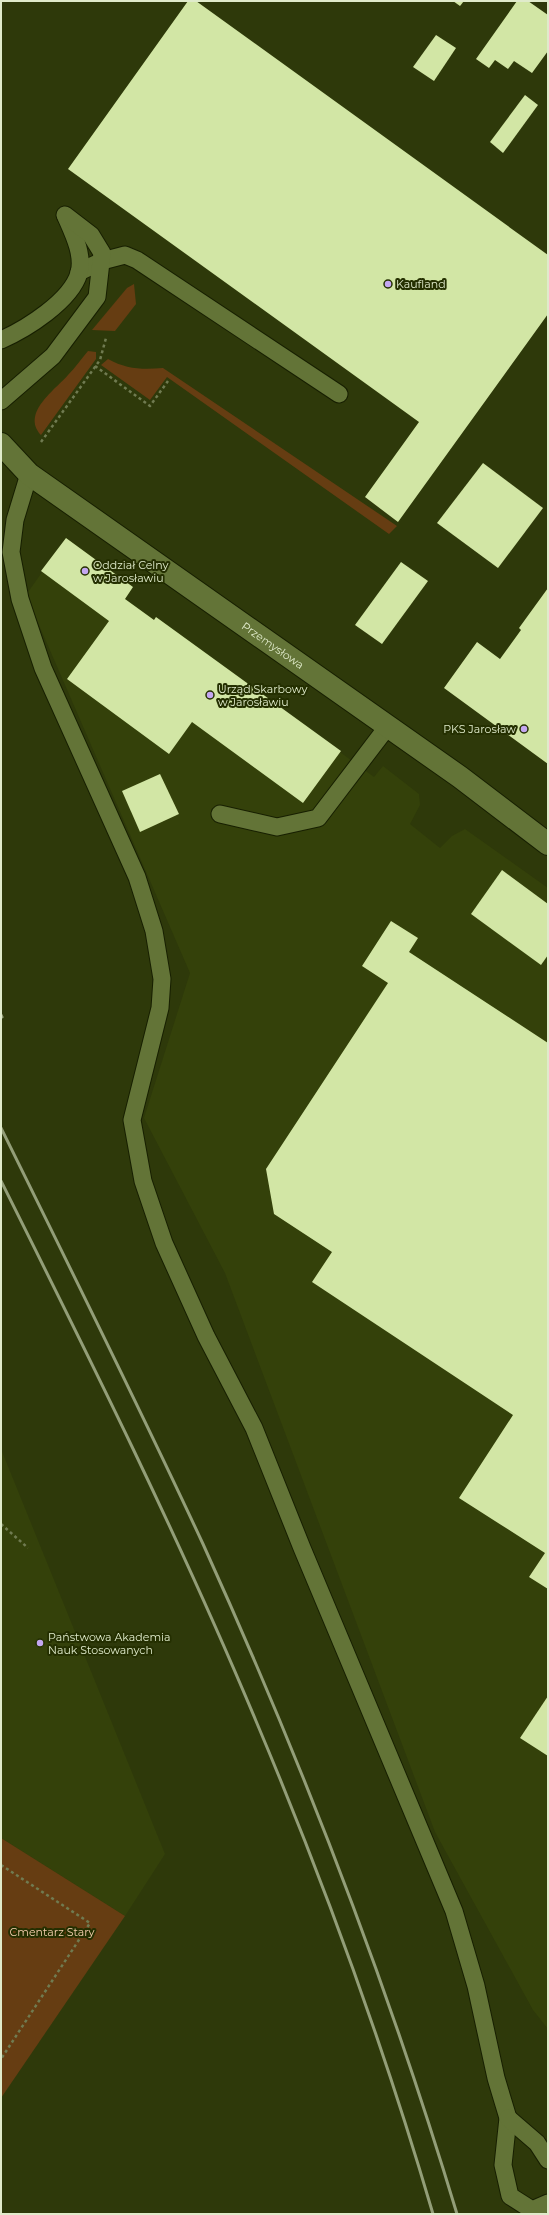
<svg xmlns="http://www.w3.org/2000/svg" width="549" height="2215" font-family="Montserrat,sans-serif">
  <style>
    .built { fill: #34410a }
    .green { fill: #663d12 }
    .building { fill: #d2e6a5 }
    .lines { fill: none; stroke-linecap: round; stroke-linejoin: round }
    .lane-casing { stroke: #171f01; stroke-width: 19 }
    .street-casing { stroke: #171f01; stroke-width: 24 }
    .path { stroke: #707b51; stroke-width: 2.5; stroke-dasharray: 3 3; stroke-linecap: butt }
    .lane { stroke: #637437; stroke-width: 17 }
    .street { stroke: #637437; stroke-width: 22 }
    .rail { stroke: #939e78; stroke-width: 3 }
    .poi-dot { fill: #c4a7f1; stroke: #242f00; stroke-width: 1.5 }
    .labels { text-anchor: middle; dominant-baseline: central; stroke-width: 4; stroke-linejoin: round; paint-order: stroke }
    .poi-label { font-size: 11px; fill: #e0ebcb; stroke: #242f00; text-anchor: start }
    .street-label { font-size: 11px; fill: #e0ebcb; stroke: #242f00 }
    .park-label { font-size: 11px; fill: #f6cfae; stroke: #242f00 }
  </style>
  <rect width="100%" height="100%" fill="#2e390a"/>
  <g class="built">
    <polygon points="66,538 133,587 125,599 154,620 156,617 374,777 383,766 419,794 420,805 410,824 440,848 452,836 465,829 548,888 548,2029 533,2010 435,1832 225,1273 144,1118 190,973 26,595"/>
    <polygon points="1,1449 165,1854 125,1916 1,1838"/>
  </g>
  <g class="green">
    <polygon points="134,284 136,304 115,331 92,330 127,288"/>
    <path d="M88,351L96,352V359L41,435C21,413 55,390 68,375C75,368 81,359 88,351Z"/>
    <path d="M108,359C126,369 142,370 163,368L397,526L389,534L167,377L150,400L101,365Z"/>
    <polygon points="1,1838 125,1916 1,2098"/>
  </g>
  <g class="building">
    <polygon points="188,1 196,1 548,255 548,314 398,522 365,497 419,422 68,169"/>
    <polygon points="453,1 464,1 460,6"/>
    <polygon points="517,1 528,1 548,15 548,51 532,73 514,61 508,69 495,60 489,68 476,59"/>
    <polygon points="436,35 456,48 434,81 413,67"/>
    <polygon points="525,95 538,105 503,153 490,142"/>
    <polygon points="483,463 543,508 498,568 437,523"/>
    <polygon points="66,538 133,587 125,599 154,620 156,617 341,751 303,803 192,722 169,754 67,679 109,621 41,571"/>
    <polygon points="401,562 428,581 382,644 355,625"/>
    <polygon points="548,588 548,764 444,688 477,642 500,659 521,630 519,628"/>
    <polygon points="160,774 179,814 140,832 122,791"/>
    <polygon points="502,870 548,904 548,955 541,965 471,914"/>
    <polygon points="391,921 418,938 409,952 548,1043 548,1589 529,1577 545,1553 459,1498 513,1415 312,1282 332,1252 274,1214 266,1169 388,983 362,966"/>
    <polygon points="548,1696 548,1756 520,1738"/>
  </g>
  <g class="lines">
    <g class="lane-casing">
      <g id="lane">
        <polyline points="79,272 102,261 125,255 137,260 339,394"/>
        <path d="M1,340C26,329 71,301 79,273C84,255 73,233 66,217"/>
        <polyline points="1,401 53,356 97,297 102,253 91,235 65,215"/>
        <polyline points="29,474 15,520 11,552 20,599 43,668 137,877 154,931 162,979 160,1008 132,1120 143,1181 164,1243 206,1336 254,1428 302,1548 454,1911 476,1986 496,2078 508,2118 503,2165 510,2196 532,2210 548,2203"/>
        <polyline points="220,814 277,827 318,818 388,726"/>
        <polyline points="508,2118 537,2143 548,2160"/>
      </g>
    </g>
    <g class="street-casing">
      <g id="street">
        <path id="s1" d="M1,444L29,474L460,777L548,844"/>
      </g>
    </g>
    <g class="path">
      <polyline points="95,366 150,406 168,381"/>
      <polyline points="41,442 100,360 106,338"/>
      <polyline points="1,1524 28,1548"/>
      <polyline points="1,1865 90,1923 1,2059"/>
    </g>
    <use href="#lane" class="lane"/>
    <use href="#street" class="street"/>
    <g class="rail">
      <polyline points="1,1015 2,1017"/>
      <path d="M1,1128C69,1266 138,1404 203,1544C302,1762 388,1985 457,2214"/>
      <path d="M1,1181C90,1359 179,1537 256,1721C324,1882 384,2047 433,2214"/>
    </g>
  </g>
  <g class="poi-dot">
    <circle cx="388" cy="284" r="4"/>
    <circle cx="85" cy="571" r="4"/>
    <circle cx="210" cy="695" r="4"/>
    <circle cx="524" cy="729" r="4"/>
    <circle cx="40" cy="1643" r="4"/>
  </g>
  <g class="labels">
    <g class="poi-label">
      <text x="396" y="284">Kaufland</text>
      <text x="93" y="565">Oddział Celny<tspan x="93" dy="13">w Jarosławiu</tspan></text>
      <text x="218" y="689">Urząd Skarbowy<tspan x="218" dy="13">w Jarosławiu</tspan></text>
      <text x="516" y="729" text-anchor="end">PKS Jarosław</text>
      <text x="48" y="1637">Państwowa Akademia<tspan x="48" dy="13">Nauk Stosowanych</tspan></text>
    </g>
    <g class="street-label">
      <text stroke="none"><textPath href="#s1" startOffset="339">Przemysłowa</textPath></text>
    </g>
    <g class="park-label">
      <text x="52" y="1932">Cmentarz Stary</text>
    </g>
  </g>
  <rect width="549" height="2215" fill="none" stroke="#e0ebcb" stroke-width="4"/>
</svg>
